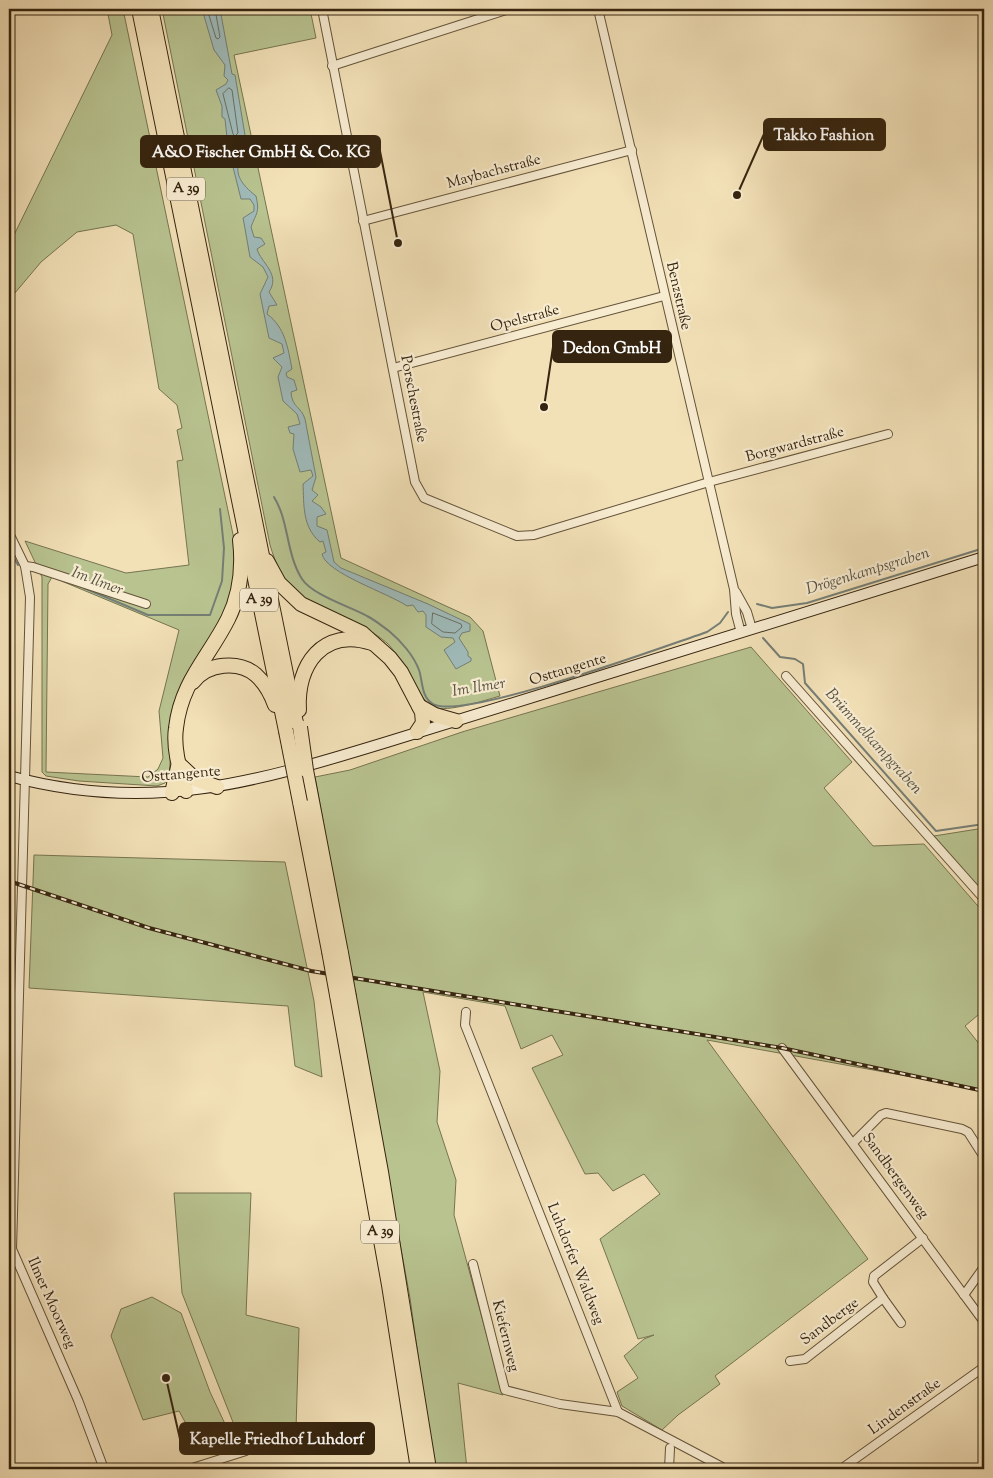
<svg xmlns="http://www.w3.org/2000/svg" width="993" height="1478" font-family="'Sorts Mill Goudy',serif">
  <style>
    .green { fill: #b8c390; stroke: #767450; fill-rule: evenodd }
    .water { fill: #9fbab9; stroke: #757e75 }
    .lines { fill: none; stroke-linecap: round; stroke-linejoin: round }
    .shore { stroke: #6a6f64; stroke-width: 1 }
    .stream { stroke: #757e75; stroke-width: 2 }
    .street-casing { stroke: #645339; stroke-width: 10 }
    .secondary-casing { stroke: #35240f; stroke-width: 12 }
    .highway-casing { stroke: #35240f; stroke-width: 16 }
    .street { stroke: #f7ebd0; stroke-width: 8 }
    .secondary { stroke: #f7ebd0; stroke-width: 10 }
    .highway { stroke: #f2e0b7; stroke-width: 14 }
    .rail-casing { stroke: #35240f; stroke-width: 4 }
    .rail { stroke: #f7ebd0; stroke-width: 2; stroke-dasharray: 5.5; stroke-linecap: butt }
    .highway-bridge-casing { stroke: #35240f; stroke-width: 16; stroke-linecap: butt }
    .highway-bridge { stroke: #f2e0b7; stroke-width: 14 }
    .labels { text-anchor: middle; dominant-baseline: central; stroke-width: 4.5; stroke-linejoin: round; paint-order: stroke }
    .shield { fill: #f7ebd0; stroke: #6f6049; stroke-width: 1 }
    .shield-label { font-size: 14px; font-weight: bold; fill: #35240f }
    .street-label { font-size: 15px; fill: #35240f; stroke: #f7ebd0 }
    .water-label { font-size: 16px; font-style: italic; fill: #555142; stroke: #f7ebd0 }
    .leader { fill: none; stroke: #35240f; stroke-width: 2 }
    .callout-dot { fill: #35240f; stroke: #f7ebd0; stroke-width: 2 }
    .callout { fill: #35240f; stroke: #35240f; stroke-width: 2 }
    .callout-label { font-size: 16px; text-anchor: middle; font-weight: bold; fill: #fff }
  </style>
  <rect width="100%" height="100%" fill="#f2e0b7"/>
  <filter id="stains"><feTurbulence type="fractalNoise" baseFrequency=".004" numOctaves="4"/><feColorMatrix values="0 0 0 0 .2 0 0 0 0 .09 0 0 0 0 .02 0 0 0 .5 -.17"/></filter>
  <radialGradient id="worn" r=".72"><stop offset=".6" stop-color="#630" stop-opacity="0"/><stop offset="1" stop-color="#630" stop-opacity=".3"/></radialGradient>
  <g class="green">
    <path d="M107,9H123L235,544L233,597L173,726L169,776L165,783L157,786L79,781L46,776L42,772V577L25,541L126,573L189,565L177,461L183,460L177,430L182,428L177,405L159,389L133,234L116,225L77,232L41,262L9,300V233L14,235L112,35ZM52,577L179,630L159,711L163,758L158,769L148,777L46,772L48,584Z"/>
    <path d="M162,9H310L316,38L234,55L341,558L470,617L483,631L500,696C485,700 448,713 433,707C421,703 402,657 387,643C337,602 292,620 270,545Z"/>
    <polygon points="751,647 852,762 824,788 873,846 924,844 984,913 984,1010 965,1026 984,1050 984,1090 707,1040 868,1259 715,1376 720,1384 678,1415 662,1430 622,1406 617,1392 638,1378 624,1356 644,1339 654,1335 638,1339 600,1239 660,1194 644,1174 613,1191 598,1173 585,1174 532,1068 563,1055 552,1035 521,1049 505,1006 423,992 440,1071 437,1122 456,1180 454,1215 503,1395 458,1383 467,1469 434,1469 410,1298 315,777 350,770 462,732"/>
    <polygon points="984,828 984,893 934,836"/>
    <polygon points="34,855 285,862 314,1001 322,1077 295,1066 288,1006 29,988"/>
    <polygon points="174,1193 251,1193 246,1315 299,1328 296,1429 271,1443 240,1440 182,1293"/>
    <polygon points="152,1297 181,1313 210,1392 226,1426 195,1440 179,1411 143,1420 111,1336 121,1309"/>
  </g>
  <path class="water" d="M202,9H220L232,74L235,75L246,141H236L235,145L239,150L245,148L247,151L243,164L239,163C234,177 246,188 256,196C260,213 256,213 251,227L254,237L261,238L265,244L257,249C261,263 281,274 269,292L277,305L269,306L267,314C285,327 288,348 292,369L286,373L287,377L294,380L297,390L291,392C292,408 301,406 305,419L316,477L312,490L318,495L312,501L321,507L326,514L317,517V526L327,530L334,562L341,568L428,604L470,624V631L462,633L459,638L468,652V656L471,658V661L456,669L444,650L455,642L453,638L441,637L426,627V615L423,611L418,612L413,605L407,606C388,593 326,573 322,554L326,552L323,541L320,542C302,527 304,504 303,484L313,476L311,470L300,472L293,449L294,434L290,433L288,427L300,424L297,414L283,401L278,377L282,367L273,358L284,353L282,344L269,338L260,294L268,277L263,267L250,257L244,223L243,218L254,211V205L250,199H241L228,147L225,119L222,117V106L216,90L226,84L228,80L224,76L225,65L214,50Z"/>
  <g class="lines">
    <g class="shore">
      <polyline points="207,9 216,38 218,39 220,37 215,9"/>
      <polygon points="229,88 232,90 238,133 235,136 233,134 223,94"/>
      <polygon points="433,613 461,624 462,627 455,633 443,632 432,624"/>
    </g>
    <g class="stream">
      <path d="M274,497C289,521 286,554 302,579C312,595 351,607 367,616C375,620 382,626 389,631C401,641 414,656 419,670C423,682 421,697 433,704C463,721 665,646 707,632L720,623L728,612"/>
      <polyline points="9,549 18,565"/>
      <polyline points="84,588 148,615 210,615 222,581 224,548 220,509"/>
      <polyline points="757,604 772,608 807,603 984,548"/>
      <polyline points="763,638 780,657 795,659 803,664 805,683 936,831 984,824"/>
    </g>
    <g class="street-casing">
      <g id="street">
        <polyline points="322,9 415,482 424,498 517,536 534,535 709,482 888,434"/>
        <polyline points="598,9 734,589 736,614 741,633"/>
        <polyline points="332,66 509,9"/>
        <polyline points="363,221 632,150"/>
        <polyline points="393,368 664,296"/>
        <polyline points="9,533 25,566 30,597 12,1249 78,1400 104,1469"/>
        <polyline points="25,566 33,567 146,604"/>
        <polyline points="736,592 747,612 752,629"/>
        <polyline points="786,676 984,899"/>
        <polyline points="466,1012 465,1025 618,1412"/>
        <polyline points="782,1048 984,1322"/>
        <polyline points="853,1143 881,1115 886,1113 962,1129 968,1132 984,1157"/>
        <polyline points="473,1264 505,1390 560,1404 618,1412 726,1469"/>
        <polyline points="964,1295 984,1267"/>
        <polyline points="883,1298 901,1323"/>
        <polyline points="790,1361 805,1359 883,1298 873,1282 874,1276 923,1238"/>
        <polyline points="189,1469 246,1451 229,1438 222,1438 203,1446"/>
        <polyline points="669,1469 670,1448"/>
        <polyline points="841,1469 984,1367"/>
      </g>
    </g>
    <g class="secondary-casing">
      <path id="secondary" d="M9,776C149,814 253,783 387,742C445,724 503,706 562,688C703,644 844,601 984,557"/>
    </g>
    <g class="highway-casing">
      <g id="highway">
        <polyline points="139,9 286,731"/>
        <polyline points="151,9 297,728"/>
        <polyline points="267,561 279,583 301,604 362,633 390,658 401,672 422,712 423,723 417,732"/>
        <path d="M193,682C207,663 239,660 256,675C265,683 271,694 275,705"/>
        <polyline points="419,706 435,715 456,721"/>
        <path d="M299,710C296,665 323,627 372,643"/>
        <polyline points="179,764 195,779 217,787"/>
        <polyline points="306,770 341,953"/>
        <path d="M186,791C180,770 173,749 176,728C181,682 209,657 228,619C240,595 243,566 240,540"/>
        <polyline points="172,793 178,767"/>
        <polyline points="300,802 329,951"/>
        <polyline points="337,995 389,1285 418,1469"/>
        <polyline points="349,997 381,1172 429,1469"/>
      </g>
    </g>
    <use href="#street" class="street"/>
    <use href="#secondary" class="secondary"/>
    <use href="#highway" class="highway"/>
    <g class="rail-casing">
      <polyline id="rail" points="9,881 149,928 311,971 782,1048 984,1091"/>
    </g>
    <use href="#rail" class="rail"/>
    <g class="highway-bridge-casing">
      <g id="highway-bridge">
        <polyline points="300,727 306,770"/>
        <polyline points="286,731 300,802"/>
        <polyline points="329,951 337,995"/>
        <polyline points="341,953 349,997"/>
      </g>
    </g>
    <use href="#highway-bridge" class="highway-bridge"/>
  </g>
  <g class="labels">
    <g class="shield">
      <rect x="167" y="177.5" width="38" height="23" rx="4"/>
      <rect x="240" y="588.5" width="38" height="23" rx="4"/>
      <rect x="361" y="1220.5" width="38" height="23" rx="4"/>
    </g>
    <g class="shield-label">
      <text x="186" y="189">A 39</text>
      <text x="259" y="600">A 39</text>
      <text x="380" y="1232">A 39</text>
    </g>
    <g class="street-label">
      <text transform="translate(494 172) rotate(-15)">Maybachstraße</text>
      <text transform="translate(678 296) rotate(77)">Benzstraße</text>
      <text transform="translate(525 319) rotate(-15)">Opelstraße</text>
      <text transform="translate(413 399) rotate(79)">Porschestraße</text>
      <text transform="translate(795 445) rotate(-15)">Borgwardstraße</text>
      <text transform="translate(568 670) rotate(-17)">Osttangente</text>
      <text transform="translate(181 775) rotate(-5)">Osttangente</text>
      <text transform="translate(895 1176) rotate(54)">Sandbergenweg</text>
      <text transform="translate(575 1264) rotate(68)">Luhdorfer Waldweg</text>
      <text transform="translate(51 1303) rotate(66)">Ilmer Moorweg</text>
      <text transform="translate(830 1322) rotate(-37)">Sandberge</text>
      <text transform="translate(505 1336) rotate(76)">Kiefernweg</text>
      <text transform="translate(905 1407) rotate(-36)">Lindenstraße</text>
    </g>
    <g class="water-label">
      <text transform="translate(868 572) rotate(-17)">Drögenkampsgraben</text>
      <text transform="translate(97 582) rotate(21)">Im Ilmer</text>
      <text transform="translate(479 688) rotate(-9)">Im Ilmer</text>
      <text transform="translate(873 742) rotate(48)">Brümmelkampgraben</text>
    </g>
  </g>
  <path class="leader" d="M737 195L764 134M398 243L380 151M544 407L553 347M166 1378L180 1439"/>
  <g class="callout-dot">
    <circle cx="737" cy="195" r="5"/>
    <circle cx="398" cy="243" r="5"/>
    <circle cx="544" cy="407" r="5"/>
    <circle cx="166" cy="1378" r="5"/>
  </g>
  <g class="callout">
    <rect x="764" y="119" width="121" height="31" rx="5"/>
    <rect x="141" y="136" width="239" height="31" rx="5"/>
    <rect x="553" y="331" width="118" height="31" rx="5"/>
    <rect x="180" y="1423" width="194" height="31" rx="5"/>
  </g>
  <g class="callout-label">
    <text x="824" y="140">Takko Fashion</text>
    <text x="261" y="157">A&amp;O Fischer GmbH &amp; Co. KG</text>
    <text x="612" y="353">Dedon GmbH</text>
    <text x="277" y="1444">Kapelle Friedhof Luhdorf</text>
  </g>
  <rect width="993" height="1478" fill="none" stroke="#f2e0b7" stroke-width="30"/>
  <rect x="10" y="10" width="973" height="1458" fill="none" stroke="#35240f" stroke-width="2.5"/>
  <rect x="15" y="15" width="963" height="1448" fill="none" stroke="#35240f"/>
  <rect width="100%" height="100%" filter="url(#stains)"/>
  <rect width="100%" height="100%" fill="url(#worn)"/>
</svg>
